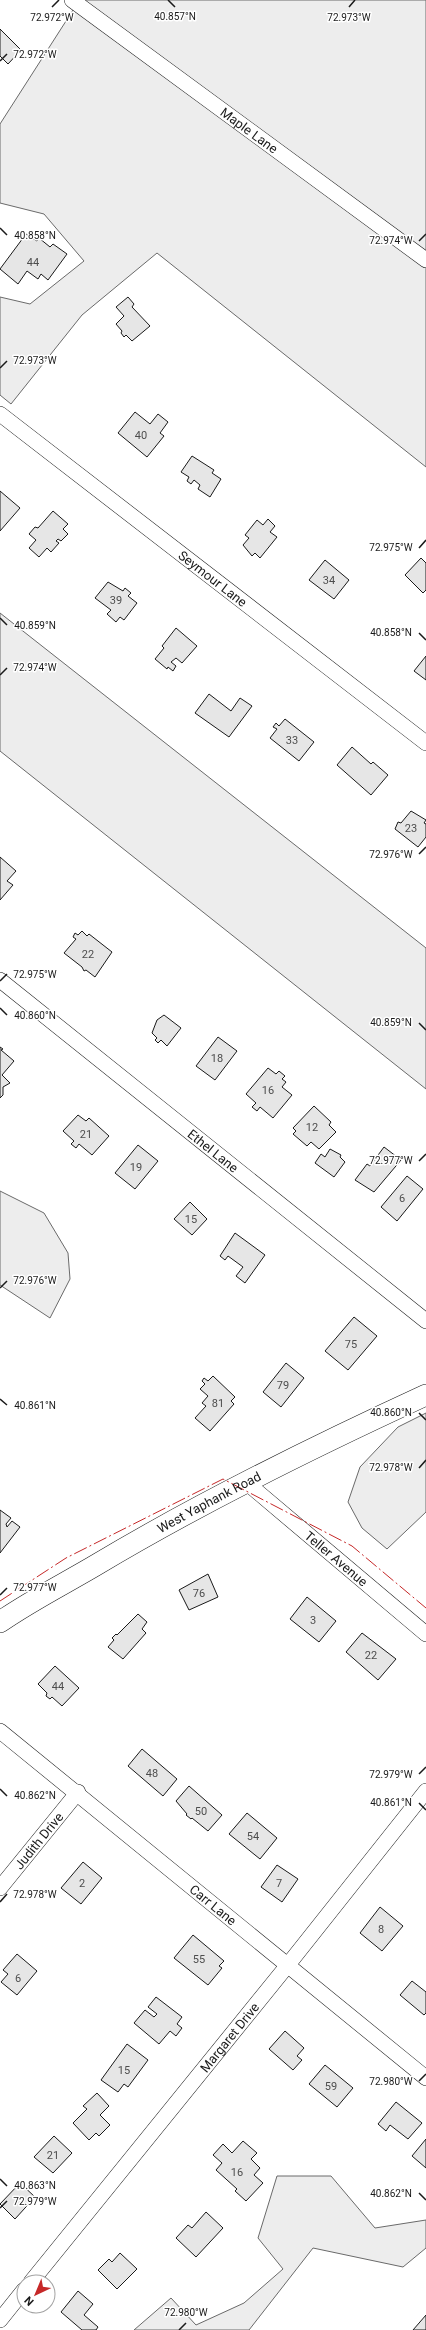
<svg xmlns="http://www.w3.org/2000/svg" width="426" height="2330" font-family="Roboto,sans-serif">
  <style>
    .built { fill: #ededed; stroke: #6a6a6a }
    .building { fill: #e6e6e6; stroke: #1a1a1a }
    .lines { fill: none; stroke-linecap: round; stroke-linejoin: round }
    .street-casing { stroke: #1a1a1a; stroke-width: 16 }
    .secondary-casing { stroke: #1a1a1a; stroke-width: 22 }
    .street { stroke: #fff; stroke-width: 15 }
    .secondary { stroke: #fff; stroke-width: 21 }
    .power { stroke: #c62828; stroke-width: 1; stroke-dasharray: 14 3 2 3; stroke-linecap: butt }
    .ticks { fill: none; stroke: #1a1a1a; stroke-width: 1.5 }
    .labels { text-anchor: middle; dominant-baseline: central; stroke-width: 3; stroke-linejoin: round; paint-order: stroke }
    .number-label { font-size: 11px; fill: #4d4d4d }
    .street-label { font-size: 13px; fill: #1a1a1a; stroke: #fff }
    .ticks-label { font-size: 10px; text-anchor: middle; fill: #1a1a1a; stroke: #fff; stroke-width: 3; stroke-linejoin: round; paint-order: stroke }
  </style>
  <rect width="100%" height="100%" fill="#fff"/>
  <g class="built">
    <polygon points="67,0 426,0 426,467 157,253 82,315 11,404 0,395 0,297 30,304 84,261 44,214 0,203 0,124 75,7"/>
    <polygon points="0,613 426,948 426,1089 0,751"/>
    <polygon points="0,1191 44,1213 68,1253 70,1279 50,1318 0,1285"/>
    <polygon points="426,1413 426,1512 387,1549 362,1528 348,1502 360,1467 398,1427"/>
    <polygon points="277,2176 331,2176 375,2228 426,2220 426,2248 403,2267 313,2248 249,2330 134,2330 171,2298 196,2325 244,2303 283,2269 258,2238"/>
  </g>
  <g class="building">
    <polygon points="0,29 21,50 8,64 0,56"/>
    <polygon points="26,234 37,241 39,238 50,247 53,244 67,254 48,280 41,274 38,279 27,271 18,284 0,269"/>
    <polygon points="128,297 134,304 132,307 150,326 132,341 126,335 124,337 121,333 122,331 116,324 124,316 116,307"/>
    <polygon points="135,412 150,424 158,414 168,422 160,433 164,436 147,457 118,433"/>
    <polygon points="192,456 214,470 212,473 221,479 210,497 198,489 200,485 194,480 191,484 187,481 189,477 181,472"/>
    <polygon points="0,491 20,508 0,531"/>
    <polygon points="53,511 68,524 63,529 68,534 61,541 58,539 56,541 59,543 51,552 47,548 39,557 29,548 36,540 29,534 35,527 38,528"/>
    <polygon points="268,519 275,526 270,532 277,537 260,558 255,553 252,556 243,545 249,538 245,535 257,520 263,525"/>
    <polygon points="421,558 426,563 426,590 423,593 405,575"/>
    <polygon points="325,560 349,580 334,599 309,580"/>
    <polygon points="108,582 123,591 125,588 131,593 128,596 137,603 124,620 120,617 116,622 107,614 111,610 95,598"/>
    <polygon points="176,628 197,646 182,663 176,658 171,662 176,666 173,671 168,667 167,669 155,659 164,648 162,646"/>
    <polygon points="426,656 426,680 414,671"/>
    <polygon points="209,694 231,711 240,698 252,706 229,737 195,713"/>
    <polygon points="285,719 314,742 299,761 270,738 277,729 273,727 276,723 279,726"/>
    <polygon points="352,747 371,764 373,762 388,775 371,795 337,765"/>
    <polygon points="411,811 426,820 424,823 426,824 426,837 418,847 395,829 398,822 401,823"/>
    <polygon points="0,857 16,871 7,881 13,885 0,900"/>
    <polygon points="82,931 87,936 89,934 112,952 95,977 86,970 84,971 82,967 64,953 76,939 73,937 75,933 78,935"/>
    <polygon points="164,1015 181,1028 167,1046 161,1040 158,1043 155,1040 157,1038 152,1033 157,1020"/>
    <polygon points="218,1037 237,1051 215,1080 196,1066"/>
    <polygon points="0,1047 3,1049 1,1050 14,1061 2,1075 10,1083 3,1087 3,1095 0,1098"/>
    <polygon points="268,1068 276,1074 279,1071 285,1076 282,1079 286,1082 282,1087 292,1095 273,1118 260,1107 257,1111 252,1107 256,1103 246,1094"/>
    <polygon points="314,1106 331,1122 329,1125 336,1132 319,1149 311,1142 307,1146 293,1134 296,1131 293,1128"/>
    <polygon points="78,1115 86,1121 89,1118 109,1136 92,1155 79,1144 76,1148 71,1144 74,1141 63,1131"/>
    <polygon points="138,1145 158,1161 135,1189 115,1173"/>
    <polygon points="384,1147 401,1160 374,1192 355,1180 367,1164 370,1166"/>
    <polygon points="330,1149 341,1155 340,1157 345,1162 334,1177 315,1163 321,1154 325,1157"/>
    <polygon points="407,1176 423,1189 397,1221 381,1207"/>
    <polygon points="190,1202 207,1219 192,1235 174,1219"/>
    <polygon points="235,1233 265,1255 245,1283 236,1276 243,1267 228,1256 225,1260 220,1256"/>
    <polygon points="354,1317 377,1336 348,1370 325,1351"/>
    <polygon points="286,1363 304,1378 281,1407 263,1392"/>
    <polygon points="213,1376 235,1397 231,1401 234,1404 210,1431 195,1418 206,1406 202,1403 208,1396 200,1389 205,1384 202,1381 204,1378 208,1381"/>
    <polygon points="0,1510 11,1518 6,1524 7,1527 12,1521 20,1527 0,1553"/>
    <polygon points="208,1574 218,1597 189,1610 179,1590"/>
    <polygon points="307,1597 336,1621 319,1642 290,1619"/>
    <polygon points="138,1614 147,1622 142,1629 146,1633 123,1659 108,1647 114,1640 112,1638 116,1634 117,1635"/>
    <polygon points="362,1633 396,1659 378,1680 346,1652"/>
    <polygon points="55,1666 79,1688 62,1706 52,1697 50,1699 46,1696 47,1693 38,1684"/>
    <polygon points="142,1749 177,1779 163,1796 128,1766"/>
    <polygon points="189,1786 222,1815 208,1831 192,1818 191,1819 186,1815 187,1814 176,1801"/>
    <polygon points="247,1813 277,1838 260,1859 229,1834"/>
    <polygon points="83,1862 102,1878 81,1904 61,1888"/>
    <polygon points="277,1865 298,1879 282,1902 261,1887"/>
    <polygon points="380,1907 403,1926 382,1951 360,1933"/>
    <polygon points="193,1935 224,1961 219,1966 222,1968 208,1985 174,1958"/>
    <polygon points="17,1954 37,1971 17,1995 1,1982 8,1974 3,1970"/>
    <polygon points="412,1981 426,1992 426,2013 424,2015 400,1995"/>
    <polygon points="156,1997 182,2017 177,2024 182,2028 176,2036 170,2031 159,2044 134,2023 145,2010 154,2017 157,2014 148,2007"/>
    <polygon points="285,2031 304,2048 297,2056 302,2060 293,2070 269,2049"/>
    <polygon points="127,2044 148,2060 128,2087 124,2084 118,2092 101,2080"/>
    <polygon points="325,2065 353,2088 337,2107 309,2084"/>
    <polygon points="97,2093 109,2106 100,2115 110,2125 99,2136 96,2133 89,2140 73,2123 87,2109 83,2106"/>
    <polygon points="396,2102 422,2123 408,2139 390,2125 386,2131 378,2124"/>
    <polygon points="54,2136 72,2153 53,2173 34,2157"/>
    <polygon points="426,2139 426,2168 412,2156"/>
    <polygon points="243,2141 257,2153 251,2159 260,2168 254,2175 263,2183 246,2201 235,2191 237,2189 216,2170 222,2163 213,2155 223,2144 232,2153"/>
    <polygon points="20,2183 35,2197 15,2219 0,2204"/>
    <polygon points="206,2212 223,2228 196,2257 176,2238 188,2225 192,2228"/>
    <polygon points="120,2253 137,2269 117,2289 98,2270 109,2259 112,2262"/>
    <polygon points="78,2291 93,2304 84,2315 98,2327 96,2330 82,2330 61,2312"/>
    <polygon points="426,2315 426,2330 413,2330"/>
  </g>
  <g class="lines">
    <g class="street-casing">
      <g id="street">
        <path id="s1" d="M72,0L426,260"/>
        <path id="s2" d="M0,414L426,743"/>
        <path id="s3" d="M0,980L426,1321"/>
        <path id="s4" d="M247,1483L426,1634"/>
        <path id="s5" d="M0,1731L426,2078"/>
        <path id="s6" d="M0,1888L78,1792"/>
        <path id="s7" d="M31,2282L287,1966L426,1791"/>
        <polyline points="0,2320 24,2290"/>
      </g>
    </g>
    <g class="secondary-casing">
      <g id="secondary">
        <path id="s8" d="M0,1622C30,1601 64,1584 96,1565C203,1501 313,1447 426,1395"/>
      </g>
    </g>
    <use href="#street" class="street"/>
    <use href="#secondary" class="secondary"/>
    <polyline class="power" points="0,1601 66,1558 223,1479 352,1546 426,1608"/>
  </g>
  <path class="ticks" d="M168,0L175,7M52,7L59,0M349,7L355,0M0,61L7,54M0,228L7,235M419,241L426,234M0,368L7,361M419,548L426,540M0,618L7,625M419,633L426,640M0,675L7,668M419,854L426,847M0,981L7,974M0,1008L7,1015M419,1023L426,1030M419,1161L426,1154M0,1288L7,1281M0,1399L7,1405M419,1413L426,1420M419,1468L426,1460M0,1595L7,1588M419,1774L426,1767M0,1789L7,1796M419,1803L426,1810M0,1902L7,1894M419,2081L426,2074M0,2179L7,2186M419,2193L426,2200M0,2208L7,2201M179,2330L186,2323"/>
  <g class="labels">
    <g class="number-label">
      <text x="33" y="262">44</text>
      <text x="141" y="435">40</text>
      <text x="329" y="580">34</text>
      <text x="116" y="600">39</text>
      <text x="292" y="740">33</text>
      <text x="411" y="828">23</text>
      <text x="88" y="954">22</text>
      <text x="217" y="1058">18</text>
      <text x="268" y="1090">16</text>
      <text x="312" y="1127">12</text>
      <text x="86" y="1134">21</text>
      <text x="136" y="1167">19</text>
      <text x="402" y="1198">6</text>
      <text x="191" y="1219">15</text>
      <text x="351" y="1344">75</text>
      <text x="283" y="1385">79</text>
      <text x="218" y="1403">81</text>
      <text x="199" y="1593">76</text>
      <text x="313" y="1620">3</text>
      <text x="371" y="1655">22</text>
      <text x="58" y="1686">44</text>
      <text x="152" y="1773">48</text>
      <text x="201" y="1811">50</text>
      <text x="253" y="1836">54</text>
      <text x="82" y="1883">2</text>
      <text x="279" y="1883">7</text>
      <text x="381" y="1929">8</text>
      <text x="199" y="1959">55</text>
      <text x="18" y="1978">6</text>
      <text x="124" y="2070">15</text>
      <text x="331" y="2086">59</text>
      <text x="53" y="2155">21</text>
      <text x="237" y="2172">16</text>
    </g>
    <g class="street-label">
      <text stroke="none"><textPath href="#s1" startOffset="220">Maple Lane</textPath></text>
      <text stroke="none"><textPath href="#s2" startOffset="269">Seymour Lane</textPath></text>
      <text stroke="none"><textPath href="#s3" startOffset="273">Ethel Lane</textPath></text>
      <text stroke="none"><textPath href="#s8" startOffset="241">West Yaphank Road</textPath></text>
      <text stroke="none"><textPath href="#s4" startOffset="117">Teller Avenue</textPath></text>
      <text stroke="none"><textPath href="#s6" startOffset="61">Judith Drive</textPath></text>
      <text stroke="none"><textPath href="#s5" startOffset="275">Carr Lane</textPath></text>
      <text stroke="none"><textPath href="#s7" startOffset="315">Margaret Drive</textPath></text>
    </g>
  </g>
  <g class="ticks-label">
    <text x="175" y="20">40.857°N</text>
    <text x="52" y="21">72.972°W</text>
    <text x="349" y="21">72.973°W</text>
    <text x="35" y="58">72.972°W</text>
    <text x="35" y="239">40.858°N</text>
    <text x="391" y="244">72.974°W</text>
    <text x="35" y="364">72.973°W</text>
    <text x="391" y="551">72.975°W</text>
    <text x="35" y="629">40.859°N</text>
    <text x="391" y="636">40.858°N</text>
    <text x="35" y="671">72.974°W</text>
    <text x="391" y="858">72.976°W</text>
    <text x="35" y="978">72.975°W</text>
    <text x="35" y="1019">40.860°N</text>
    <text x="391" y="1026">40.859°N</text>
    <text x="391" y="1164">72.977°W</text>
    <text x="35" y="1284">72.976°W</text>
    <text x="35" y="1409">40.861°N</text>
    <text x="391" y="1416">40.860°N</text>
    <text x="391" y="1471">72.978°W</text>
    <text x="35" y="1591">72.977°W</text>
    <text x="391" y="1778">72.979°W</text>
    <text x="35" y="1799">40.862°N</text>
    <text x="391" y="1806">40.861°N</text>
    <text x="35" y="1898">72.978°W</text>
    <text x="391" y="2085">72.980°W</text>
    <text x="35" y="2189">40.863°N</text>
    <text x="391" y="2197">40.862°N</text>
    <text x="35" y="2205">72.979°W</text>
    <text x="186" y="2316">72.980°W</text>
  </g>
  <g transform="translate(36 2294) rotate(224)"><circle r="19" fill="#ffffff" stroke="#a3a3a3"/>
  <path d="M0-3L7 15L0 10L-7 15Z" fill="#c62828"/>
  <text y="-6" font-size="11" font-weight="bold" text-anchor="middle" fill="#1a1a1a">N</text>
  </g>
</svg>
